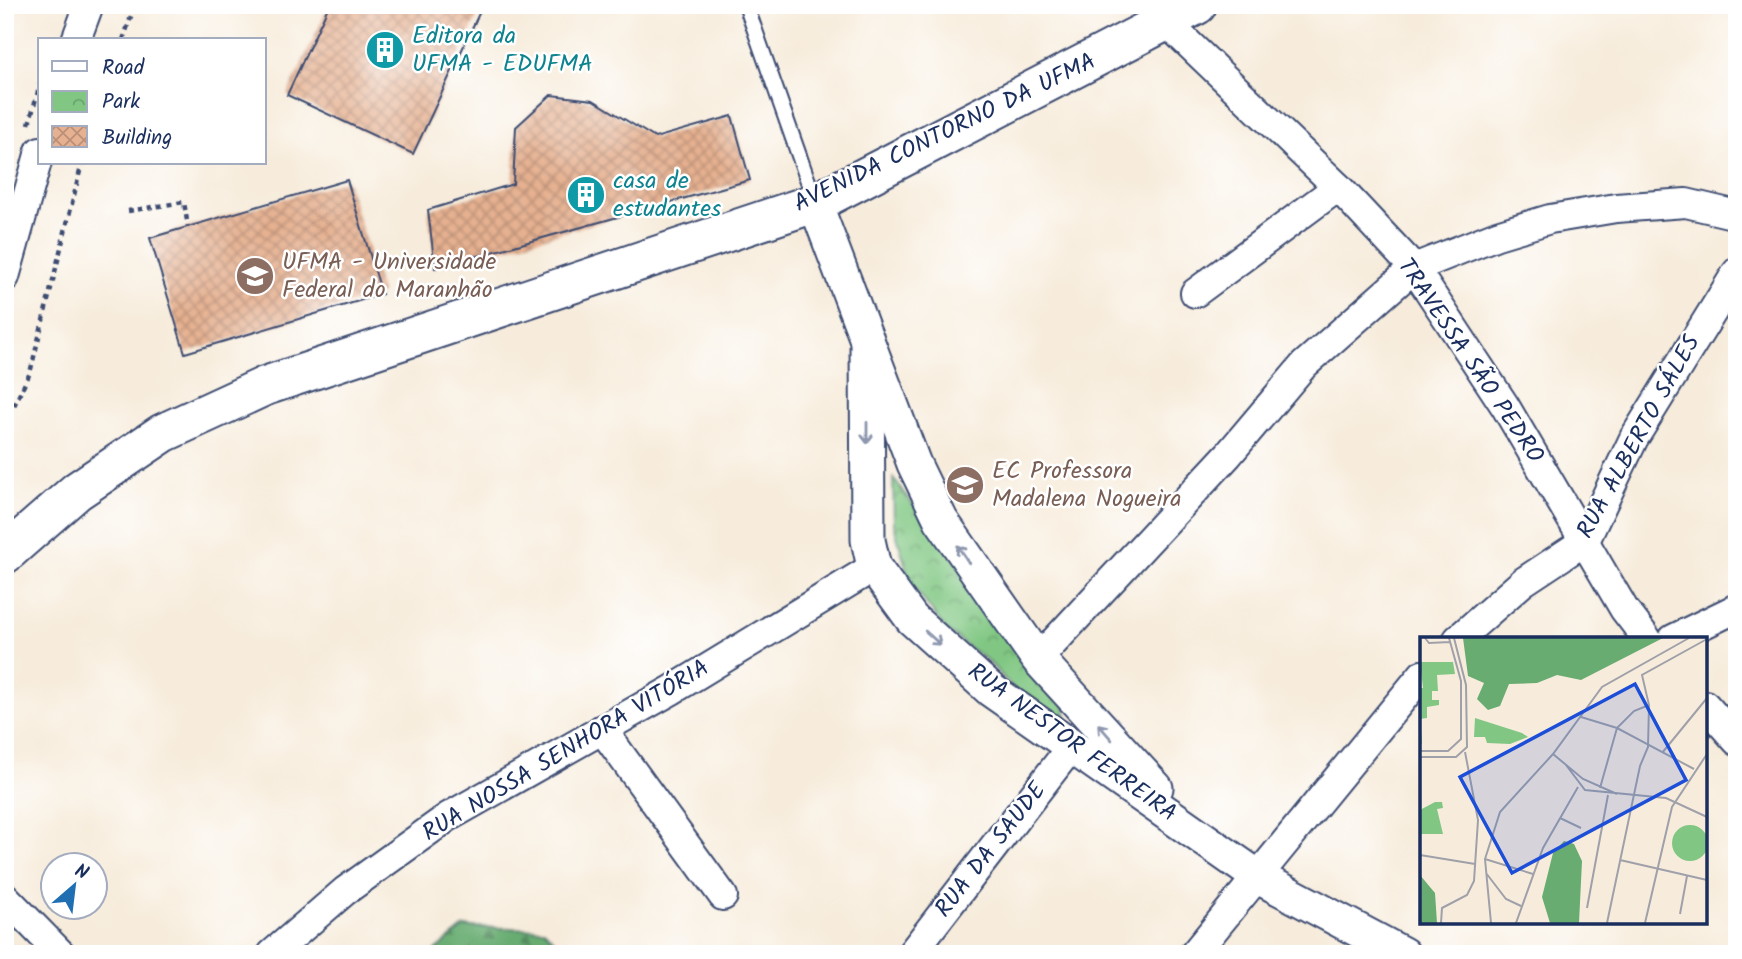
<svg xmlns="http://www.w3.org/2000/svg" width="1742" height="959" font-family="Kalam,sans-serif">
  <style>
    .forest { fill: url(#forest-firs); stroke: #426e68; stroke-width: 2 }
    .park { fill: url(#park-crowns); stroke: #4e7b70; stroke-width: 2 }
    .building { fill: url(#building-cross-hatch) }
    .lines { fill: none; stroke-linecap: round; stroke-linejoin: round }
    .service-casing { stroke: #3c4b71; stroke-width: 18 }
    .minor-casing { stroke: #3c4b71; stroke-width: 32 }
    .tertiary-casing { stroke: #3c4b71; stroke-width: 37 }
    .secondary-casing { stroke: #3c4b71; stroke-width: 42 }
    .path { stroke: #3c4b71; stroke-width: 4.5; stroke-dasharray: 5 5; stroke-linecap: butt }
    .service { stroke: #fff; stroke-width: 14 }
    .minor { stroke: #fff; stroke-width: 28 }
    .tertiary { stroke: #fff; stroke-width: 33 }
    .secondary { stroke: #fff; stroke-width: 38 }
    .oneway { stroke: #8d97ae }
    .labels { text-anchor: middle; dominant-baseline: central; stroke-width: 5; stroke-linejoin: round; paint-order: stroke }
    .culture-label { font-size: 24px; fill: #0d838f; stroke: #fff; text-anchor: start }
    .street-label { font-size: 24px; fill: #1b2f5e; stroke: #fff }
    .education-label { font-size: 24px; fill: #785e54; stroke: #fff; text-anchor: start }
    .inset-road { fill: none; stroke: #9fa0a9; stroke-width: 2 }
    .view { fill: #1d4ed8; fill-opacity: 0.15; stroke: #1d4ed8; stroke-width: 3.5 }
    .inset-edge { fill: none; stroke: #1b2f5e; stroke-width: 3.5 }
  </style>
  <defs>
    <pattern id="forest-firs" width="22" height="20" patternUnits="userSpaceOnUse" patternTransform="scale(1.75)"><rect width="22" height="20" fill="#68ac71"/><path d="M5 1l3.5 6h-7zM16 11l3.5 6h-7z" fill="#558c60"/></pattern>
    <pattern id="park-crowns" width="20" height="18" patternUnits="userSpaceOnUse" patternTransform="scale(1.75)"><rect width="20" height="18" fill="#81c783"/><path d="M2 6a3 3 0 1 1 6 0M12 15a3 3 0 1 1 6 0" fill="none" stroke="#69a26e"/></pattern>
    <pattern id="building-cross-hatch" width="8" height="8" patternUnits="userSpaceOnUse" patternTransform="scale(1.75)"><rect width="8" height="8" fill="#e6b190"/><path d="M0 0l8 8M0 8l8-8" fill="none" stroke="#ba9079"/></pattern>
  </defs>
  <rect width="100%" height="100%" fill="#fff"/>
  <filter id="ink" filterUnits="userSpaceOnUse"><feTurbulence type="fractalNoise" baseFrequency=".0143" numOctaves="2"/><feDisplacementMap in="SourceGraphic" scale="14" xChannelSelector="R" yChannelSelector="G"/><feConvolveMatrix kernelMatrix="1 2 1 2 8 2 1 2 1" color-interpolation-filters="sRGB"/></filter>
  <filter id="wash" filterUnits="userSpaceOnUse"><feTurbulence type="fractalNoise" baseFrequency=".00686" numOctaves="4" result="noise"/><feDisplacementMap in="SourceGraphic" scale="28" xChannelSelector="R" yChannelSelector="G"/><feGaussianBlur stdDeviation="1.57" result="paint"/><feColorMatrix in="noise" values="0 0 0 0 0 0 0 0 0 0 0 0 0 0 0 0 0 1.4 0 .05"/><feComposite in="paint" operator="in"/></filter>
  <g filter="url(#wash)">
    <rect width="100%" height="100%" fill="#f7ecdb"/>
    <polygon class="forest" points="464,927 544,929 569,954 431,954"/>
    <polygon class="park" points="893,478 1065,706 1067,716 1060,721 1034,710 988,661 947,631 910,582 894,525"/>
    <g id="blocks">
      <g class="building">
        <polygon points="329,5 483,5 413,154 287,95"/>
        <polygon points="551,95 593,100 655,138 732,116 750,180 435,268 428,210 513,184 516,127"/>
        <polygon points="347,180 382,294 185,353 150,238"/>
      </g>
    </g>
  </g>
  <g filter="url(#ink)">
    <use href="#blocks" fill-opacity="0" stroke="#3c4b71" stroke-width="2"/>
    <g class="lines">
      <g class="service-casing">
        <polyline id="service" points="746,5 815,201"/>
      </g>
      <g class="minor-casing">
        <g id="minor">
          <polyline points="1167,23 1338,187 1414,268 1505,406 1624,609 1647,639"/>
          <polyline points="76,40 89,5"/>
          <polyline points="5,277 40,151"/>
          <polyline points="1195,293 1338,187"/>
          <polyline points="1458,639 1523,582 1585,541 1634,438 1737,272"/>
          <polyline points="1673,639 1737,608"/>
          <polyline points="1038,659 1228,455 1304,365 1414,268 1497,235 1550,219 1616,208 1686,203 1737,215"/>
          <polyline points="1705,705 1737,741"/>
          <polyline points="602,729 723,896"/>
          <polyline points="5,897 61,954"/>
          <polyline points="272,954 345,891 448,817 672,690 874,567"/>
          <polyline points="911,954 1071,747"/>
          <polyline points="1194,954 1422,675"/>
        </g>
      </g>
      <g class="tertiary-casing">
        <g id="tertiary">
          <polyline points="815,203 914,464 941,520 1038,659 1156,788"/>
          <polyline points="867,340 868,540 874,567 912,619 991,690 1258,877 1403,954"/>
        </g>
      </g>
      <g class="secondary-casing">
        <polyline id="secondary" points="5,554 77,491 163,433 265,386 815,203 1197,5"/>
      </g>
      <g class="path">
        <polyline points="123,40 135,5"/>
        <polyline points="29,124 40,84"/>
        <polyline points="128,211 184,202 188,227"/>
        <polyline points="5,424 30,373 82,163"/>
      </g>
      <use href="#service" class="service"/>
      <use href="#minor" class="minor"/>
      <use href="#tertiary" class="tertiary"/>
      <use href="#secondary" class="secondary"/>
    </g>
    <defs><path id="oneway-shaft" d="M-6 0H5M1.5-3L5.5 0L1.5 3" fill="none" stroke-width="1.6" stroke-linecap="round" stroke-linejoin="round" transform="scale(1.75)"/></defs>
    <g class="oneway">
      <use href="#oneway-shaft" transform="translate(867 433) rotate(90)"/>
      <use href="#oneway-shaft" transform="translate(963 554) rotate(-123)"/>
      <use href="#oneway-shaft" transform="translate(933 638) rotate(42)"/>
      <use href="#oneway-shaft" transform="translate(1105 732) rotate(-131)"/>
    </g>
  </g>
  <defs>
    <g id="building-disc" transform="scale(2.0125)"><circle r="9.5" fill="#0f9aa8" stroke="#fff"/><path d="M-4-6H4V6H1V3H-1V6H-4ZM-2.5-4.3h1.7v1.8h-1.7ZM.8-4.3h1.7v1.8H.8ZM-2.5-1h1.7V.8h-1.7ZM.8-1h1.7V.8H.8Z" fill="#fff"/></g>
    <g id="university-disc" transform="scale(2.0125)"><circle r="9.5" fill="#8d6e63" stroke="#fff"/><path d="M0-5L7-2L0 1L-7-2ZM-4 1L0 2.5L4 1V4Q0 6-4 4Z" fill="#fff"/></g>
    <g id="school-disc" transform="scale(2.0125)"><circle r="9.5" fill="#8d6e63" stroke="#fff"/><path d="M0-5L7-2L0 1L-7-2ZM-4 1L0 2.5L4 1V4Q0 6-4 4Z" fill="#fff"/></g>
  </defs>
  <g fill-rule="evenodd">
    <use href="#building-disc" x="385" y="50"/>
    <use href="#building-disc" x="586" y="195"/>
    <use href="#university-disc" x="255" y="276"/>
    <use href="#school-disc" x="965" y="485"/>
  </g>
  <g class="labels">
    <g class="culture-label">
      <text x="412" y="36">Editora da<tspan x="412" dy="28">UFMA - EDUFMA</tspan></text>
      <text x="613" y="181">casa de<tspan x="613" dy="28">estudantes</tspan></text>
    </g>
    <g class="street-label">
      <text transform="translate(945 133) rotate(-26)">AVENIDA CONTORNO DA UFMA</text>
      <text transform="translate(1470 361) rotate(56)">TRAVESSA SÃO PEDRO</text>
      <text transform="translate(1639 437) rotate(-61)">RUA ALBERTO SÁLES</text>
      <text transform="translate(1072 743) rotate(36)">RUA NESTOR FERREIRA</text>
      <text transform="translate(566 751) rotate(-31)">RUA NOSSA SENHORA VITÓRIA</text>
      <text transform="translate(991 850) rotate(-52)">RUA DA SAUDE</text>
    </g>
    <g class="education-label">
      <text x="282" y="262">UFMA - Universidade<tspan x="282" dy="28">Federal do Maranhão</tspan></text>
      <text x="992" y="471">EC Professora<tspan x="992" dy="28">Madalena Nogueira</tspan></text>
    </g>
  </g>
  <g transform="translate(1420 637)">
    <rect width="287" height="287" fill="#f7ecdb"/>
    <path d="M55,81L102,96L108,100L90,107L67,106L65,100H54ZM252 206a18 18 0 1 1 36 0a18 18 0 1 1-36 0Z" fill="#81c783"/>
    <path d="M43,1H243L161,43L137,38L117,46L89,47L80,69L68,73L57,62L64,46L48,39ZM144,204L154,207L162,224L159,286H130L122,260L133,216ZM0,238L15,256L17,286H0Z" fill="#68ac71"/>
    <path d="M0,25H33L35,37L17,38L18,54H12V63H19V68L7,70V81L0,82L2,107L0,106V51H3ZM15,165H22L23,171L17,172L23,197H0V173Z" fill="#81c783"/>
    <path class="inset-road" d="M5,1L9,6L30,5M161,80L197,91L274,132M0,114H28L41,102V44L29,1M242,116L287,61M133,117L163,142L197,157M0,120H36L47,110L46,48L34,1M146,128L165,153L246,161L287,180M180,151L197,91L214,74L229,68M140,181L161,191M0,218L55,227M65,222L113,237M200,223L287,243M66,236L86,262L101,269M167,271L188,158M260,277L267,239M21,286L22,271L47,258L54,244L58,183L45,115M71,286L65,222L80,175L133,117L182,50L269,1M96,286L123,211L158,150M187,286L220,129L228,110L229,68L222,38L287,2M225,286L252,170L287,117"/>
    <path class="view" d="M215,47L266,143L92,236L40,140Z"/>
    <rect width="287" height="287" class="inset-edge"/>
  </g>
  <rect width="1742" height="959" fill="none" stroke="#fff" stroke-width="28"/>
  <rect x="38" y="38" width="228" height="126" fill="#ffffff" stroke="#a4acbf" stroke-width="2"/>
  <rect x="52" y="61" width="35" height="10" fill="#ffffff" stroke="#a4acbf" stroke-width="2"/>
  <text x="102" y="74" font-size="21" fill="#1b2f5e">Road</text>
  <rect x="52" y="91" width="35" height="21" fill="url(#park-crowns)" stroke="#a4acbf" stroke-width="2"/>
  <text x="102" y="108" font-size="21" fill="#1b2f5e">Park</text>
  <rect x="52" y="126" width="35" height="21" fill="url(#building-cross-hatch)" stroke="#a4acbf" stroke-width="2"/>
  <text x="102" y="144" font-size="21" fill="#1b2f5e">Building</text>
  <g transform="translate(74 886) rotate(28)"><circle r="33" fill="#ffffff" stroke="#a4acbf" stroke-width="2"/>
  <path d="M0-5L12 26L0 18L-12 26Z" fill="#1f6fb2"/>
  <text y="-10" font-size="19" font-weight="bold" text-anchor="middle" fill="#1b2f5e">N</text>
  </g>
</svg>
